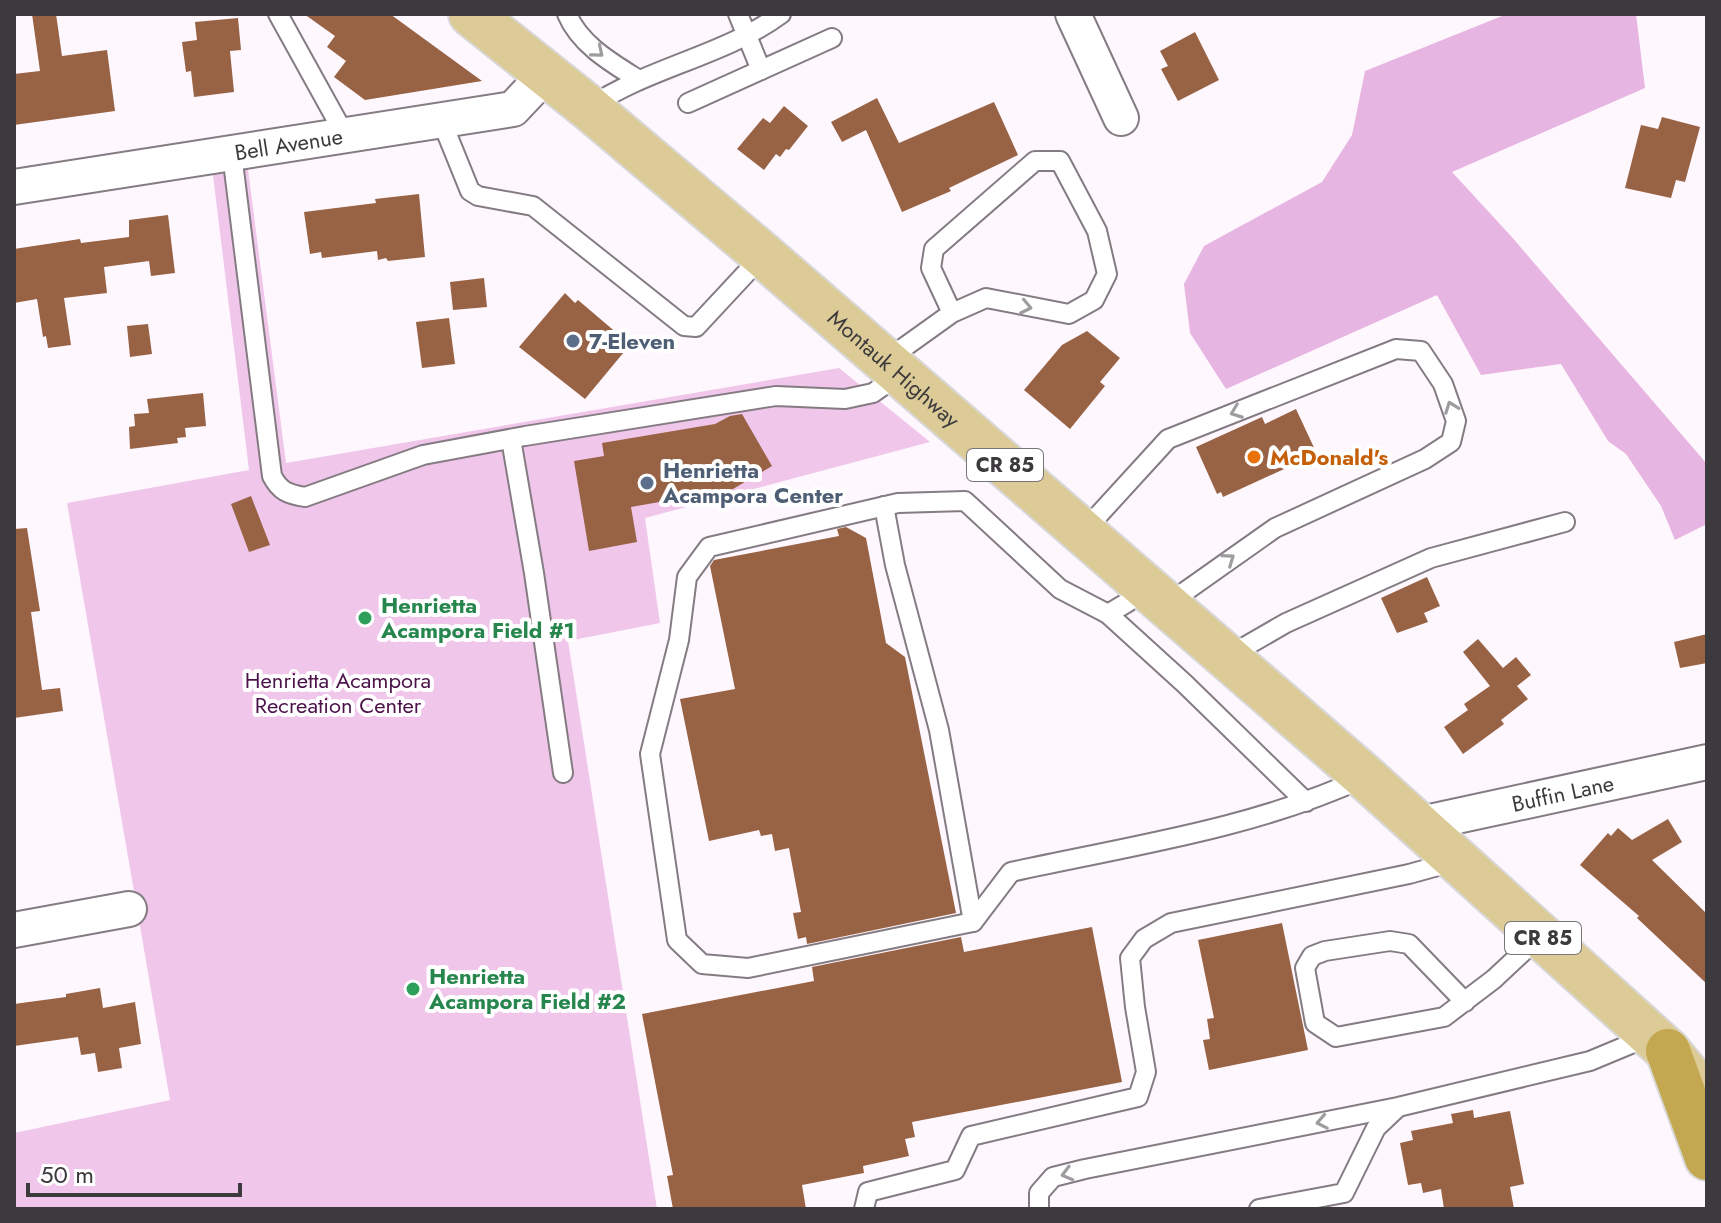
<svg xmlns="http://www.w3.org/2000/svg" width="1721" height="1223" font-family="Jost,sans-serif">
  <style>
    .green { fill: #f0c6eb }
    .forest { fill: #e7b5e2 }
    .building { fill: #986244 }
    .lines { fill: none; stroke-linecap: round; stroke-linejoin: round }
    .lane-casing { stroke: #847b83; stroke-width: 22 }
    .street-casing { stroke: #847b83; stroke-width: 38 }
    .primary-casing { stroke: #d8d8d8; stroke-width: 48 }
    .highway-casing { stroke: #d8d8d8; stroke-width: 48 }
    .lane { stroke: #fff; stroke-width: 18 }
    .street { stroke: #fff; stroke-width: 34 }
    .primary { stroke: #dccb97; stroke-width: 44 }
    .highway { stroke: #c4a851; stroke-width: 44 }
    .oneway { stroke: #9e9c9e }
    .service-dot { fill: #5c6f8a; stroke: #fff; stroke-width: 3 }
    .food-dot { fill: #e8710a; stroke: #fff; stroke-width: 3 }
    .leisure-dot { fill: #2e9e5b; stroke: #fff; stroke-width: 3 }
    .labels { text-anchor: middle; dominant-baseline: central; stroke-width: 8; stroke-linejoin: round; paint-order: stroke }
    .shield { fill: #fff; stroke: #777577; stroke-width: 2 }
    .shield-label { font-size: 20px; font-weight: bold; fill: #3d3a3d }
    .street-label { font-size: 22px; fill: #3d3a3d; stroke: #fff }
    .service-label { font-size: 22px; font-weight: bold; fill: #4e5e75; stroke: #fff; text-anchor: start }
    .food-label { font-size: 22px; font-weight: bold; fill: #c56008; stroke: #fff; text-anchor: start }
    .leisure-label { font-size: 22px; font-weight: bold; fill: #27864d; stroke: #fff; text-anchor: start }
    .park-label { font-size: 22px; fill: #4c124a; stroke: #fff }
  </style>
  <rect width="100%" height="100%" fill="#fff7fe"/>
  <polygon class="green" points="247,162 286,463 839,368 930,442 645,518 660,623 568,641 657,1209 14,1209 14,1133 170,1100 67,503 249,470 212,167"/>
  <polygon class="forest" points="1507,14 1636,14 1645,88 1452,172 1510,235 1707,464 1707,524 1675,540 1661,506 1626,454 1608,441 1561,364 1481,375 1437,295 1226,389 1190,333 1184,284 1204,246 1322,182 1352,135 1365,71"/>
  <g class="building">
    <polygon points="32,14 56,14 62,56 107,50 115,111 14,125 14,74 40,71"/>
    <polygon points="304,14 390,14 482,81 365,100 334,77 346,61 327,47 335,36"/>
    <polygon points="238,18 241,50 230,51 234,92 194,97 191,71 186,72 182,42 197,40 195,22"/>
    <polygon points="1195,32 1219,80 1178,101 1161,69 1168,66 1160,51"/>
    <polygon points="877,98 899,143 994,102 1018,155 949,188 951,191 902,212 866,130 842,142 831,122"/>
    <polygon points="784,106 808,126 789,150 786,149 780,157 776,154 764,170 737,149 763,118 770,123"/>
    <polygon points="1662,117 1700,127 1685,182 1676,180 1671,198 1625,188 1641,125 1658,129"/>
    <polygon points="419,194 425,257 388,261 386,258 378,260 377,251 322,258 321,252 310,254 304,212 376,203 375,199"/>
    <polygon points="168,215 175,273 151,276 149,261 104,267 107,293 64,298 71,345 48,348 46,336 43,337 37,299 14,303 14,249 80,239 81,243 129,237 129,220"/>
    <polygon points="484,278 487,307 453,310 450,282"/>
    <polygon points="565,293 575,303 578,300 618,334 616,336 629,346 585,399 519,347"/>
    <polygon points="449,318 455,364 422,368 416,322"/>
    <polygon points="148,324 152,354 130,357 127,326"/>
    <polygon points="1087,331 1120,358 1100,382 1105,386 1070,429 1024,390 1062,345"/>
    <polygon points="203,393 206,426 185,428 186,437 177,438 178,443 130,449 129,427 135,426 134,414 149,413 147,399"/>
    <polygon points="1296,409 1317,454 1223,497 1221,492 1217,494 1196,447 1262,417 1265,424"/>
    <polygon points="742,414 772,466 733,489 631,507 637,542 589,551 574,461 604,456 602,443 715,424 730,416"/>
    <polygon points="251,496 270,545 249,552 231,504"/>
    <polygon points="846,527 866,538 886,643 905,657 956,913 807,944 806,937 798,939 793,913 801,912 789,848 775,851 772,834 761,836 759,830 709,841 680,699 735,689 710,566 714,560 839,536 837,529"/>
    <polygon points="27,528 40,611 31,612 42,690 60,688 63,711 14,718 14,529"/>
    <polygon points="1427,577 1440,606 1424,613 1428,622 1397,633 1381,598"/>
    <polygon points="1707,634 1707,663 1680,668 1674,642"/>
    <polygon points="1478,639 1503,668 1516,657 1531,675 1517,686 1528,699 1501,720 1504,724 1463,754 1444,727 1468,710 1464,704 1490,686 1463,652"/>
    <polygon points="1668,819 1682,842 1652,860 1707,914 1707,984 1637,918 1639,916 1580,865 1608,833 1611,836 1618,828 1632,840"/>
    <polygon points="1282,923 1308,1050 1209,1070 1203,1040 1210,1039 1207,1019 1214,1018 1198,940"/>
    <polygon points="1092,927 1122,1082 912,1122 915,1137 905,1139 909,1156 863,1166 864,1173 802,1185 806,1209 673,1209 667,1176 673,1175 642,1014 814,981 812,967 961,937 964,952"/>
    <polygon points="100,988 103,1008 135,1002 141,1044 119,1048 122,1068 98,1072 95,1053 81,1055 78,1037 14,1046 14,1004 66,997 66,994"/>
    <polygon points="1473,1110 1474,1118 1510,1111 1524,1184 1510,1187 1514,1209 1444,1209 1441,1189 1423,1193 1421,1183 1408,1185 1400,1143 1413,1140 1411,1131 1453,1123 1451,1114"/>
  </g>
  <g class="lines">
    <g class="lane-casing">
      <g id="lane">
        <polyline points="278,14 346,137"/>
        <path d="M567,14C580,45 612,63 639,80"/>
        <polyline points="761,70 832,38"/>
        <polyline points="688,103 761,70 738,14"/>
        <path d="M590,107C649,67 724,56 781,14"/>
        <polyline points="442,122 470,191 478,196 533,206 684,326 696,327 763,255"/>
        <path d="M232,154L272,476C280,491 287,494 305,497L423,455L525,436L776,396L845,399L873,393L900,374"/>
        <polyline points="885,361 952,313 986,298 1069,314 1094,300 1107,274 1097,231 1060,161 1035,161 934,249 931,268 952,313"/>
        <polyline points="511,439 534,573 563,773"/>
        <polyline points="884,506 895,565 939,730 973,922"/>
        <polyline points="1083,532 1168,439 1396,349 1421,351 1443,384 1456,421 1451,442 1425,459 1275,528 1166,605"/>
        <polyline points="1108,614 1128,602 1145,587"/>
        <polyline points="1227,657 1286,623 1431,558 1565,522"/>
        <path d="M1306,802L1185,684L1108,614L1060,589L965,501L898,503L709,547L687,577L679,640L650,754L677,940L702,964L748,968L973,922L1011,872C1129,846 1252,829 1363,778"/>
        <polyline points="1465,1002 1409,944 1390,941 1325,951 1312,956 1305,968 1315,1023 1336,1037 1444,1017 1494,979 1541,935"/>
        <polyline points="864,1209 868,1192 955,1170 971,1136 1138,1097 1146,1072 1135,1007 1130,958 1144,939 1171,923 1409,874 1456,861"/>
        <polyline points="1039,1209 1039,1193 1053,1177 1085,1169 1398,1107 1590,1061 1650,1036"/>
        <polyline points="1259,1209 1344,1193 1376,1128 1396,1109"/>
      </g>
    </g>
    <g class="street-casing">
      <g id="street">
        <polyline points="1073,14 1121,118"/>
        <path id="s1" d="M14,187L513,109L547,73"/>
        <path id="s2" d="M1420,824L1707,762"/>
        <polyline points="14,930 129,909"/>
      </g>
    </g>
    <g class="primary-casing">
      <g id="primary">
        <path id="s3" d="M471,14L589,108L763,255L1365,777L1668,1051L1692,1080"/>
      </g>
    </g>
    <g class="highway-casing">
      <polyline id="highway" points="1668,1051 1707,1158"/>
    </g>
    <use href="#lane" class="lane"/>
    <use href="#street" class="street"/>
    <use href="#primary" class="primary"/>
    <use href="#highway" class="highway"/>
  </g>
  <defs><path id="oneway-chevron" d="M-2-3.5L2.5 0L-2 3.5" fill="none" stroke-width="1.6" stroke-linecap="round" stroke-linejoin="round" transform="scale(2)"/></defs>
  <g class="oneway">
    <use href="#oneway-chevron" transform="translate(598 52) rotate(40)"/>
    <use href="#oneway-chevron" transform="translate(1026 307) rotate(12)"/>
    <use href="#oneway-chevron" transform="translate(1451 407) rotate(-110)"/>
    <use href="#oneway-chevron" transform="translate(1236 412) rotate(159)"/>
    <use href="#oneway-chevron" transform="translate(1229 559) rotate(-35)"/>
    <use href="#oneway-chevron" transform="translate(1322 1122) rotate(169)"/>
    <use href="#oneway-chevron" transform="translate(1067 1174) rotate(165)"/>
  </g>
  <g class="service-dot">
    <circle cx="573" cy="341" r="8"/>
    <circle cx="647" cy="483" r="8"/>
  </g>
  <circle class="food-dot" cx="1254" cy="457" r="8"/>
  <g class="leisure-dot">
    <circle cx="365" cy="618" r="8"/>
    <circle cx="413" cy="989" r="8"/>
  </g>
  <g class="labels">
    <g class="shield">
      <rect x="967" y="449" width="76" height="32" rx="6"/>
      <rect x="1505" y="922" width="76" height="32" rx="6"/>
    </g>
    <g class="shield-label">
      <text x="1005" y="465">CR 85</text>
      <text x="1543" y="938">CR 85</text>
    </g>
    <g class="street-label">
      <text stroke="none"><textPath href="#s1" startOffset="278">Bell Avenue</textPath></text>
      <text stroke="none"><textPath href="#s3" startOffset="552">Montauk Highway</textPath></text>
      <text stroke="none"><textPath href="#s2" startOffset="146">Buffin Lane</textPath></text>
    </g>
    <g class="service-label">
      <text x="589" y="341">7-Eleven</text>
      <text x="663" y="470">Henrietta<tspan x="663" dy="25">Acampora Center</tspan></text>
    </g>
    <g class="food-label">
      <text x="1270" y="457">McDonald's</text>
    </g>
    <g class="leisure-label">
      <text x="381" y="605">Henrietta<tspan x="381" dy="25">Acampora Field #1</tspan></text>
      <text x="429" y="976">Henrietta<tspan x="429" dy="25">Acampora Field #2</tspan></text>
    </g>
    <g class="park-label">
      <text x="338" y="680">Henrietta Acampora<tspan x="338" dy="25">Recreation Center</tspan></text>
    </g>
  </g>
  <rect width="1721" height="1223" fill="none" stroke="#3d3a3d" stroke-width="32"/>
  <path d="M28 1183v12h212v-12" fill="none" stroke="#3d3a3d" stroke-width="4"/>
  <text x="40" y="1183" font-size="24" fill="#3d3a3d" stroke="#ffffff" stroke-width="6" paint-order="stroke">50 m</text>
</svg>
